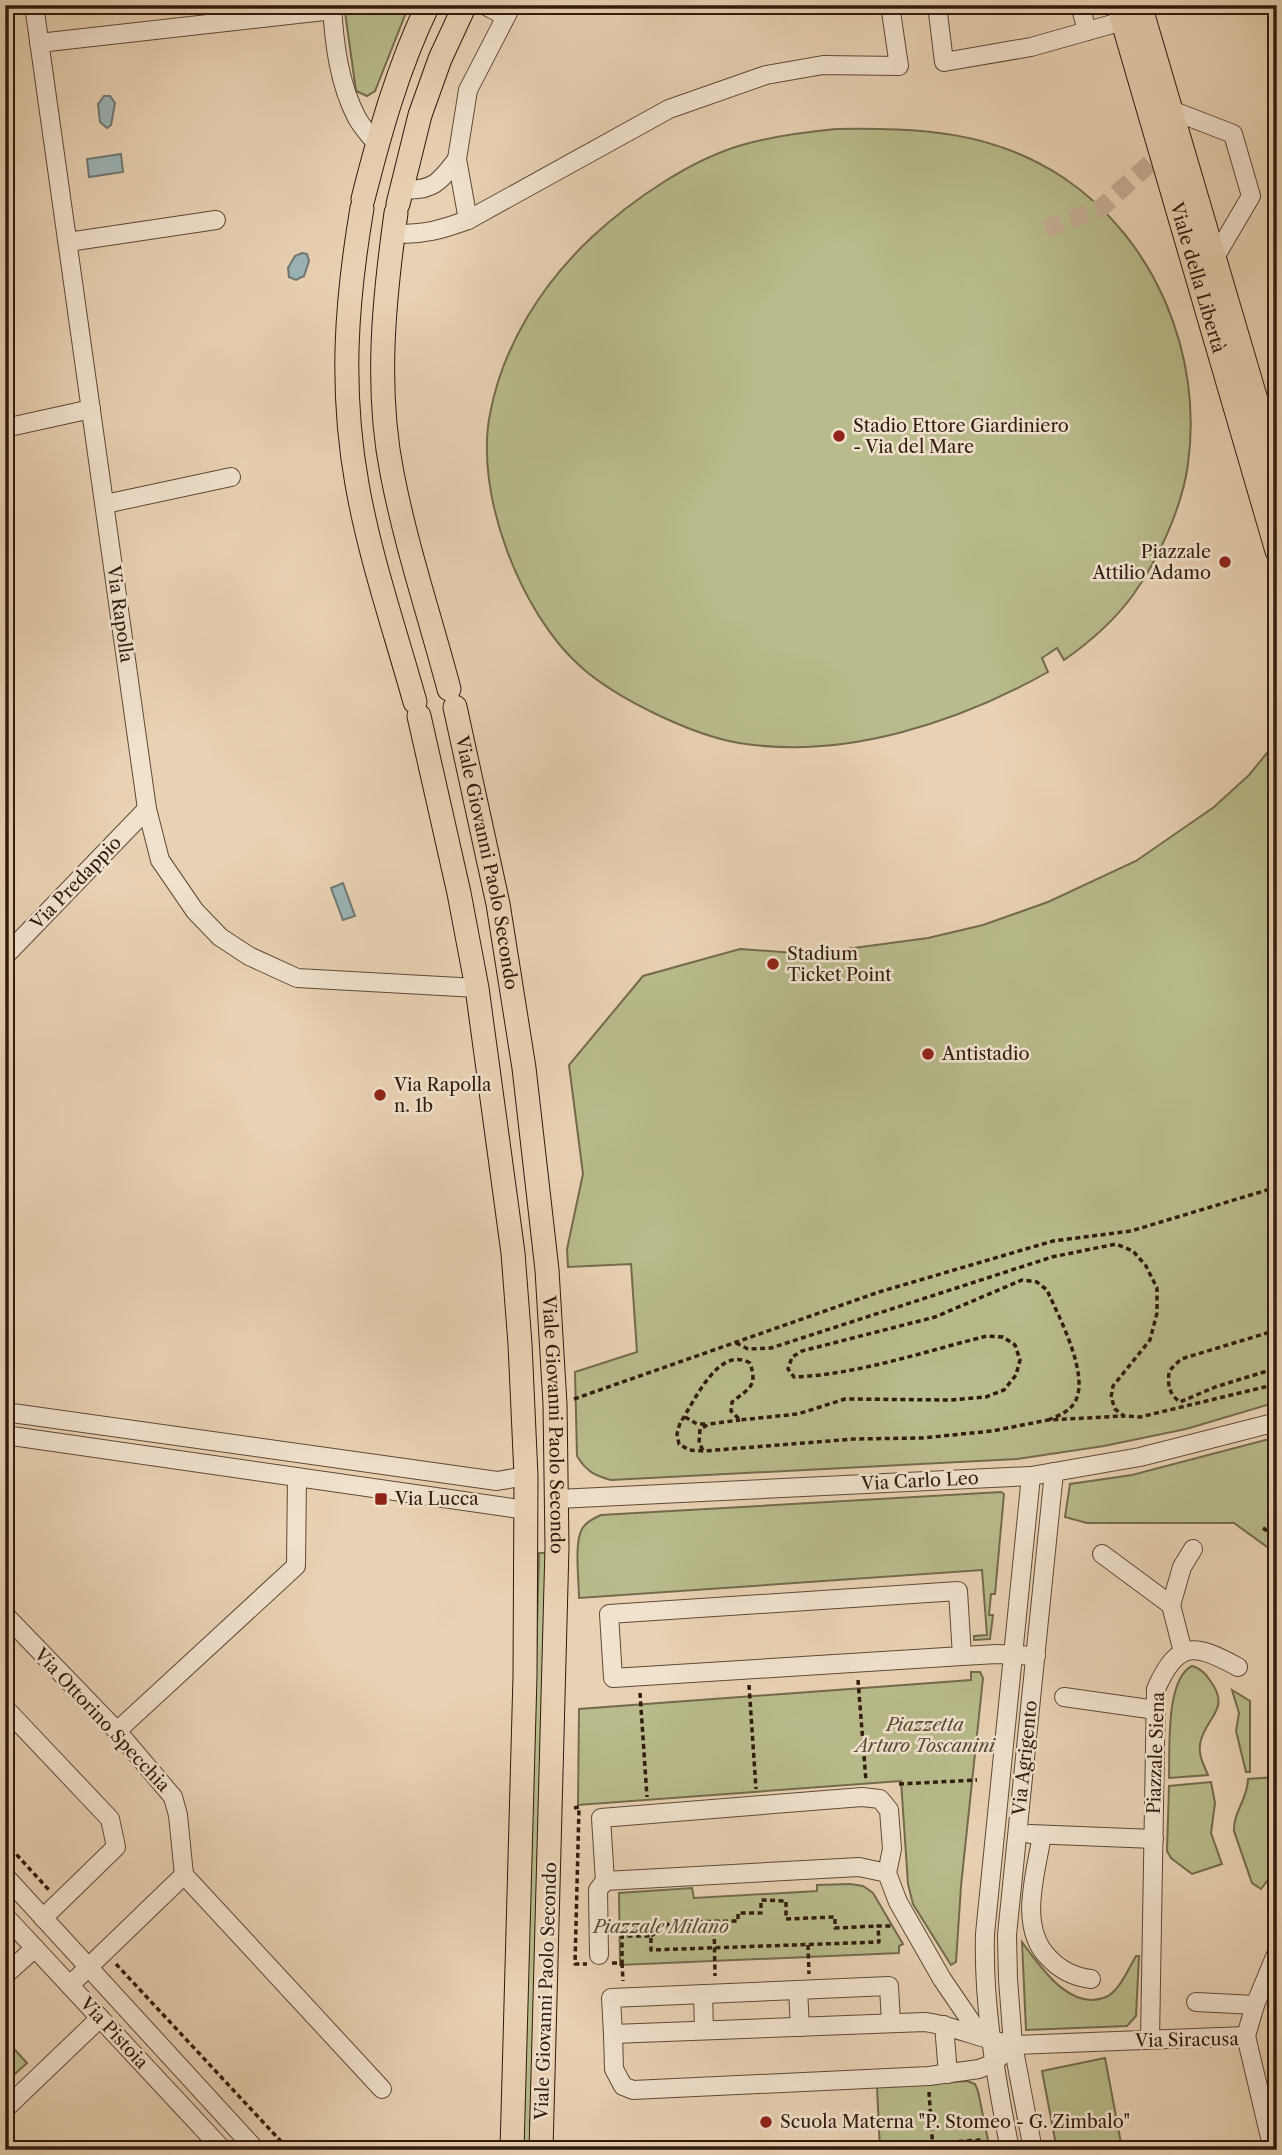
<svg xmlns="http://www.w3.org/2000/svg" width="1282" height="2155" font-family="'Libre Caslon Text',serif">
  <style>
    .green { fill: #b8bb8b; stroke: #746b4c; stroke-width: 2 }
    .water { fill: #9bb5b7; stroke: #717773; stroke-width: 2 }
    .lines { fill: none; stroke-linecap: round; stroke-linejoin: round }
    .minor-tunnel { stroke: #c4ad92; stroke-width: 18; stroke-dasharray: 18 9; stroke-linecap: butt }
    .minor-casing { stroke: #5f4936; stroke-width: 20 }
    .major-casing { stroke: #311b0d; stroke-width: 25 }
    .path { stroke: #311b0d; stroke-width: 3.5; stroke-dasharray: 5 3.5; stroke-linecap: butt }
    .minor { stroke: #f1e2ce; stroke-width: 18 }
    .major { stroke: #e9d2b3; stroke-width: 23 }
    .poi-dot { fill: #8f2418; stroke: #f1e2ce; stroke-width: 2.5 }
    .labels { text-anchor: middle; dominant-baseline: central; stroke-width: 5; stroke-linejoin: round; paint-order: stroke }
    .street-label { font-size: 18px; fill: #311b0d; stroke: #f1e2ce }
    .poi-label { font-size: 18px; fill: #311b0d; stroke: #f1e2ce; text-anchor: start }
    .park-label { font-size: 18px; font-style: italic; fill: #5a4b33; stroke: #f1e2ce }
  </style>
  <rect width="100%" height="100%" fill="#e9d2b3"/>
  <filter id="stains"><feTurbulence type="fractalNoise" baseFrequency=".00286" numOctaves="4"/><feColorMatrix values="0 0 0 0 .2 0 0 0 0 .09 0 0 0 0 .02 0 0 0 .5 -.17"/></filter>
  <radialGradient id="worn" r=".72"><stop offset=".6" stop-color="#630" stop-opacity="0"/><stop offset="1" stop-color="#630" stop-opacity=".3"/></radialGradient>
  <g class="green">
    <polygon points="344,5 409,5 375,91 367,96 356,91"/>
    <path d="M836,129C919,128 992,130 1064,178C1156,240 1203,356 1188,464C1182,508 1158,560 1133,595C1114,621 1090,642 1064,660L1057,648L1042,658L1048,672C957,723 844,760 739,743C692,735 617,699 581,667C521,614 474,494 490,414C503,345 542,284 592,237C632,200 690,160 742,145C773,136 805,132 836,129Z"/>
    <path d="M1277,747V1402L1186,1429L1104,1446L1017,1459L611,1480C595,1476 586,1471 577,1456L575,1372L637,1352L631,1264L568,1267L567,1249L583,1174L569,1065L643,976L740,949L809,954L928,938L983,925L1048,902L1136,861L1214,807L1249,775L1271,748Z"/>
    <polygon points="1277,1437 1277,1554 1234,1523 1087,1523 1065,1517 1070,1484 1132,1475"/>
    <path d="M1001,1492L1004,1494L995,1594H991L989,1615H993L990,1639L974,1640V1636L987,1635L982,1570L579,1598C579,1581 574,1542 582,1529C586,1522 594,1518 601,1515Z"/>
    <polygon points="539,1553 546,1553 530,2150 523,2150"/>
    <path d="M1192,1666C1200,1668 1205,1673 1209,1679C1233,1710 1205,1716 1200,1744C1198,1755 1204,1765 1208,1775L1169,1778C1170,1752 1165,1679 1192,1666Z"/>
    <polygon points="971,1672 980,1672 983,1678 961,1886 956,1962 951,1965 913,1904 908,1884 901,1781 578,1805 579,1709 971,1680"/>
    <polygon points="1232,1690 1250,1701 1250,1772 1246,1772 1236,1731 1239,1713"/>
    <path d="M1276,1777L1277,1868L1261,1889L1252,1883L1234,1831C1233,1812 1248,1799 1248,1779Z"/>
    <polygon points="1211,1782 1215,1803 1211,1833 1222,1864 1192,1874 1171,1858 1167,1851 1169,1786"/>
    <polygon points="850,1884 863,1886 873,1893 903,1944 899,1946 899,1953 620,1965 619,1893 692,1888 694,1898 817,1891 817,1885"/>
    <path d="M1022,1942C1040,1966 1071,2014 1108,1996C1120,1989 1129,1968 1136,1956H1139L1136,2016L1127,2026L1026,2030Z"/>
    <polygon points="5,2039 27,2063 5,2083"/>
    <polygon points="1105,2058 1121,2143 1086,2150 1057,2150 1042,2071"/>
    <polygon points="967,2081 975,2084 978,2091 990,2150 880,2150 877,2087"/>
  </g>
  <g class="water">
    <polygon points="104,96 110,96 115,103 111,125 107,128 100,122 98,104"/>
    <polygon points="121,154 123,172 89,177 87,159"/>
    <polygon points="302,253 307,254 309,261 304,276 296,280 289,277 288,268 295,256"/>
    <polygon points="343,883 355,916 343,920 331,888"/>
  </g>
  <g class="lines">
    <polyline class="minor-tunnel" points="1045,229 1101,208 1161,153"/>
    <g class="minor-casing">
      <g id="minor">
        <polyline points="34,5 147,809 160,860 195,911 220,937 249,956 297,978 477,988"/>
        <path d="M332,5C334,43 339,84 357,118C362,127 370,136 377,144"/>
        <polyline points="484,5 505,16"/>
        <polyline points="937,5 944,62 1031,47 1123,21"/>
        <polyline points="1080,5 1087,31"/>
        <polyline points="39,43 333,10"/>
        <polyline points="1171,110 1233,134 1251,196 1214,259"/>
        <path d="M402,189C432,192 440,182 457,159"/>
        <polyline points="468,220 457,159 468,90 512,5"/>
        <path d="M394,233C421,236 443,229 468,220L669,109L766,75L823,65L899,66L890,5"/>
        <polyline points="68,242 216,220"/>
        <polyline points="5,428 91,409"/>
        <polyline points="105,504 231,477"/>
        <polyline points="5,956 147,809"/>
        <polyline points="5,1412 497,1481 526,1476"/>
        <polyline points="5,1435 526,1510"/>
        <polyline points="558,1499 1031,1476 1140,1457 1277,1422"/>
        <polyline points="1102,1554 1171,1605 1183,1652"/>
        <polyline points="1171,1605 1182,1567 1193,1549"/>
        <polyline points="5,1615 117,1731 173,1797 178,1815 184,1875"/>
        <polyline points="962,1656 958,1591 609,1614 613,1678 962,1656 997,1654 1036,1656"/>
        <polyline points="1064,1697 1156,1710"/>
        <polyline points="5,1708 110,1819 116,1847 43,1918"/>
        <polyline points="117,1731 296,1566 297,1477"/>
        <polyline points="1030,1834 1154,1839"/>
        <path d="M1042,1835C1036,1873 1018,1926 1048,1957C1060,1970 1073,1977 1091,1979"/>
        <polyline points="887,1873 859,1867 605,1881 601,1818 862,1797 880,1799 889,1810 892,1849 887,1873 898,1902 942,1979 972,2023 985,2036"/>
        <polyline points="5,1876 256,2150"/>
        <polyline points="5,1916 223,2150"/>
        <polyline points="599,1955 598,1890 605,1881"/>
        <polyline points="5,1975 35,1948"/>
        <polyline points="70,1985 184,1875 382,2089"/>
        <polyline points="798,1990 800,2027"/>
        <polyline points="703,1994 704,2030"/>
        <polyline points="1196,2002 1255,2005"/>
        <path d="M891,2023L889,1986L611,1998L613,2034L925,2022C955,2026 983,2040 1013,2045L1246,2036L1273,2150"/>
        <polyline points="944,2025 948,2074"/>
        <polyline points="613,2034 614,2069 623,2086 633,2090 929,2076 979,2069 994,2063 1000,2057"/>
        <polyline points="1246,2036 1255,2005 1277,1952"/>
        <path d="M1150,2040L1156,1689C1178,1639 1195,1644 1238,1667"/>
        <polyline points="5,2109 100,2018"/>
        <path d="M1010,2150C996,2078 983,2007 985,1934L1031,1476"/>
        <polyline points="1033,2150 1013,2045 1008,1979 1007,1935 1054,1472"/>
      </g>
    </g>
    <g class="major-casing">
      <g id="major">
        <path id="s1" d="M1118,5L1277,551"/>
        <polyline points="1140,5 1277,471"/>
        <path d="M363,199C380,132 398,67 428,5"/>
        <polyline points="398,204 420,115 440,59 465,5"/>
        <path d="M362,208C346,303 340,388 357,484C370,558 395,630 415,702"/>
        <path d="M396,213C384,299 375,387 392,473C406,546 430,617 449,689"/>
        <path id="s2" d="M455,707L498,904L524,1068L547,1270L555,1404L557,1547L541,2150"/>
        <polyline points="419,716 459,893 477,988 513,1253 520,1344 526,1476 525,1676 512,2150"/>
      </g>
    </g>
    <g class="path">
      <path d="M1277,1330L1181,1359L1169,1371C1168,1385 1168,1393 1180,1402L1215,1387L1277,1368"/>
      <polyline points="736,1343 748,1349 771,1348 1052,1257 1116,1244 1133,1251 1146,1266 1157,1288 1157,1313 1150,1340 1113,1386 1111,1397 1115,1409 1124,1416 1140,1417 1277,1384"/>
      <polyline points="574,1399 879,1292 1053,1241 1131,1231 1277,1187"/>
      <polyline points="685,1417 697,1424 707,1424"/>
      <path d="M1048,1420C1058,1416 1069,1412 1075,1402C1090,1375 1059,1317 1047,1290L1037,1282L1022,1280L935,1317L802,1351L792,1357L788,1369L794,1377C856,1375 926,1351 987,1336L1003,1337L1015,1345L1020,1360L1016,1375L1004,1390L986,1397L950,1400L845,1399L798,1414L740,1420L731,1411L732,1402C749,1388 758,1387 750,1363C718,1345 695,1401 680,1423L677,1434L679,1444L689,1450L704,1451L854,1439L922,1438L992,1431L1048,1420L1124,1416"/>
      <polyline points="703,1450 699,1443 700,1429 709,1424 740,1420"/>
      <polyline points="1263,1528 1277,1538"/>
      <polyline points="858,1680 866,1781"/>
      <polyline points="749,1685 756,1789"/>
      <polyline points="640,1693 647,1797"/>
      <polyline points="899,1784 977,1780"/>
      <polyline points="574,1808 579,1807 575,1964 587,1964"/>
      <polyline points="5,1842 49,1890"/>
      <polyline points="714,1922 715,1976"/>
      <polyline points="651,1936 671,1922 738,1921 738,1913 761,1913 761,1900 786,1901 786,1919 835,1917 835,1928 878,1926"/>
      <polyline points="808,1945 809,1974"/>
      <polyline points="612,1963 622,1963 622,1936 651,1936 651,1950 879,1942 878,1926 891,1926"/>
      <polyline points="622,1963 623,1981"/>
      <polyline points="116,1964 289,2150"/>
      <polyline points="929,2092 933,2150"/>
      <polyline points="933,2143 982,2140"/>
    </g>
    <use href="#minor" class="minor"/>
    <use href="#major" class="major"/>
  </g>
  <g class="poi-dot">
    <circle cx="839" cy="436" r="7"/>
    <circle cx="1225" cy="562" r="7"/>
    <circle cx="773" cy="964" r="7"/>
    <circle cx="928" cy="1054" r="7"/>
    <circle cx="380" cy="1095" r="7"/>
    <rect x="374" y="1492" width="14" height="14" rx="3.5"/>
    <circle cx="766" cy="2122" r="7"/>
  </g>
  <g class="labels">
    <g class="street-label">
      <text stroke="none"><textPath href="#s1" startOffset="284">Viale della Libertà</textPath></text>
      <text transform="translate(120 614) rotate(82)">Via Rapolla</text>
      <text stroke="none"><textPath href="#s2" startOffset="159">Viale Giovanni Paolo Secondo</textPath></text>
      <text transform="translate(76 883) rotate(-46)">Via Predappio</text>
      <text stroke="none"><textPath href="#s2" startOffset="726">Viale Giovanni Paolo Secondo</textPath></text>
      <text transform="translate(920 1481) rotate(-3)">Via Carlo Leo</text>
      <text transform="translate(102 1720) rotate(47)">Via Ottorino Specchia</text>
      <text transform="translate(1156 1753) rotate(-88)">Piazzale Siena</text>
      <text transform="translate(1025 1758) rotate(-84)">Via Agrigento</text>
      <text transform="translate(546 1991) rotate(-88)">Viale Giovanni Paolo Secondo</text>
      <text transform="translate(114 2033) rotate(47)">Via Pistoia</text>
      <text transform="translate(1187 2040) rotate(-1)">Via Siracusa</text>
    </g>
    <g class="poi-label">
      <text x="853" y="426">Stadio Ettore Giardiniero<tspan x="853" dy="21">- Via del Mare</tspan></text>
      <text x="1211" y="552" text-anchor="end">Piazzale<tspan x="1211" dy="21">Attilio Adamo</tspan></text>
      <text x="787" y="954">Stadium<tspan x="787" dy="21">Ticket Point</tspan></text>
      <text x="942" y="1054">Antistadio</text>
      <text x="394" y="1085">Via Rapolla<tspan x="394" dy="21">n. 1b</tspan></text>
      <text x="395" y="1499">Via Lucca</text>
      <text x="780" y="2122">Scuola Materna "P. Stomeo - G. Zimbalo"</text>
    </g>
    <g class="park-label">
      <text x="925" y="1725">Piazzetta<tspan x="925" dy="21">Arturo Toscanini</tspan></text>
      <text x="661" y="1927">Piazzale Milano</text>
    </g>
  </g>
  <rect width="1282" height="2155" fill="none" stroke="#e9d2b3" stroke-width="28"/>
  <rect x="7" y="7" width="1268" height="2141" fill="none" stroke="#311b0d" stroke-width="3.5"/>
  <rect x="14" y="14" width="1254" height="2127" fill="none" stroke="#311b0d" stroke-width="2"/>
  <rect width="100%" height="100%" filter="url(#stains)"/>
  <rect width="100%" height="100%" fill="url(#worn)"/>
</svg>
